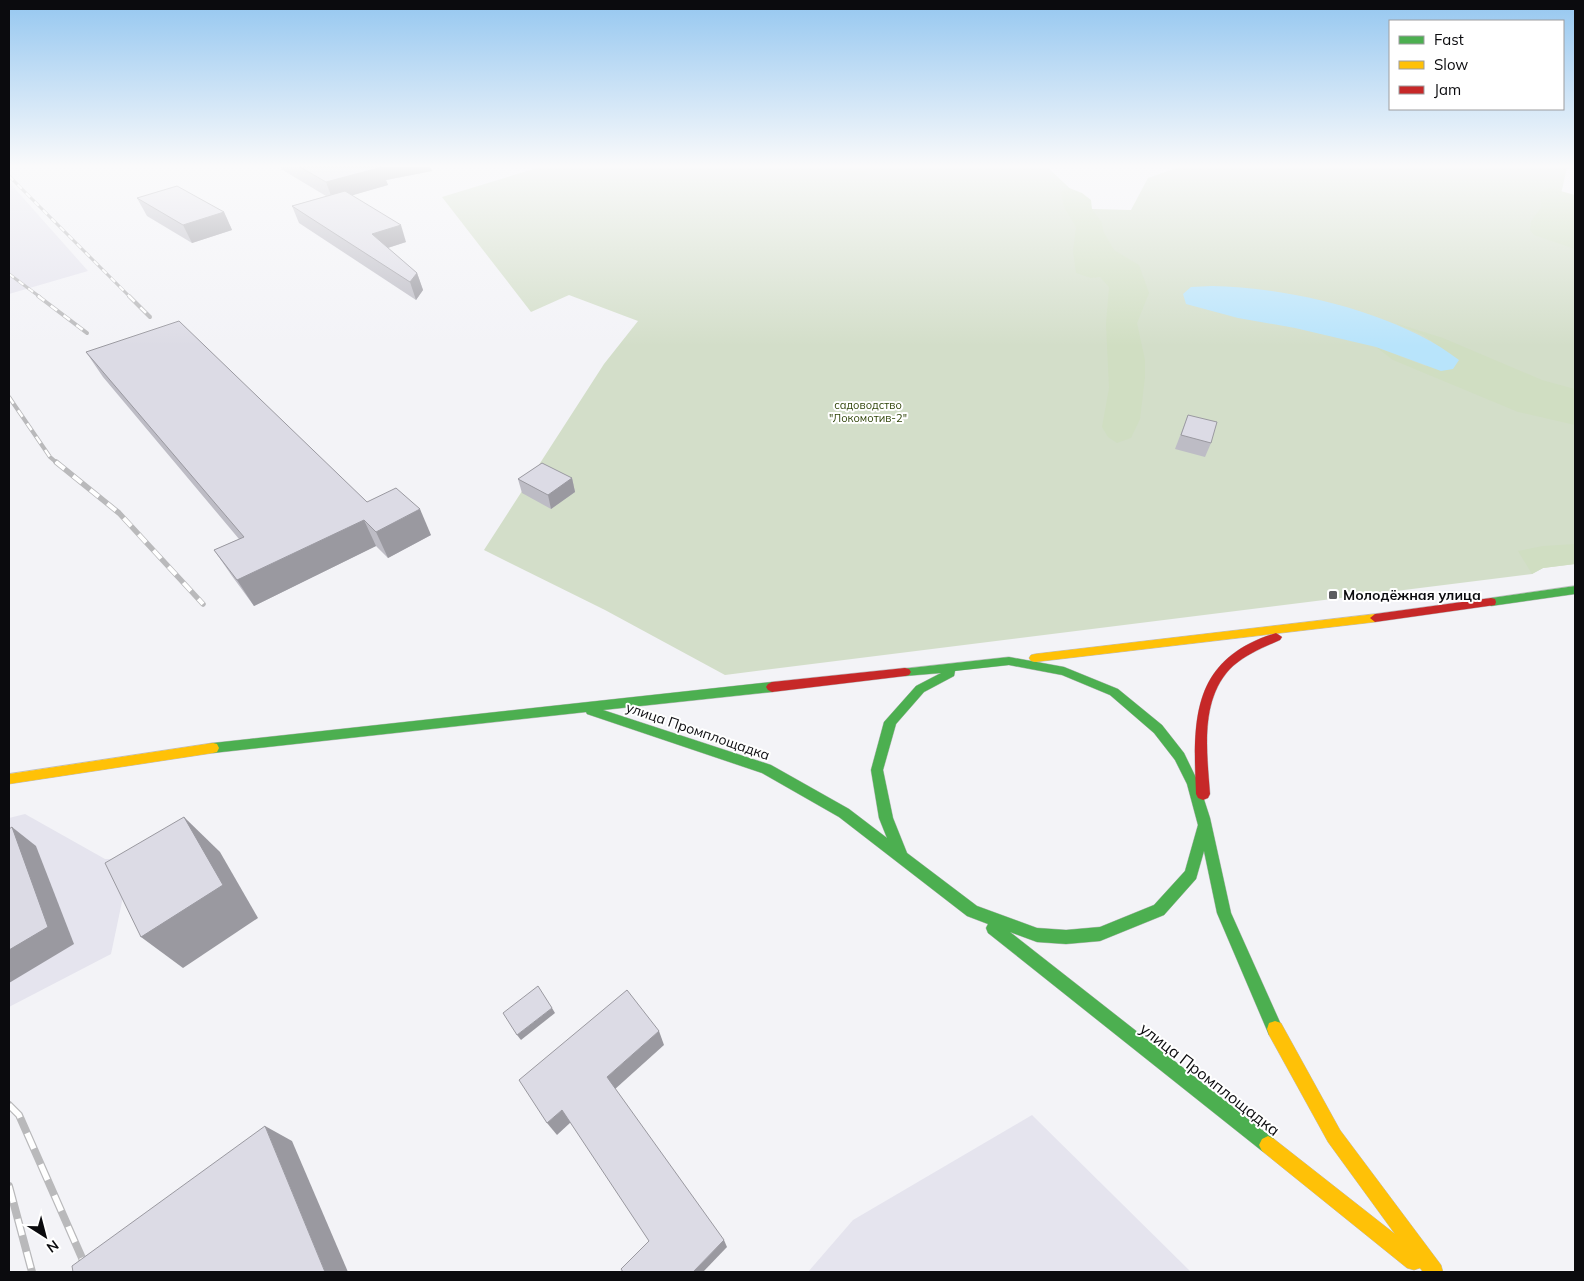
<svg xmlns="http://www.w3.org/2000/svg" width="1584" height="1281" font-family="Mulish,sans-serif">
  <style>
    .built { fill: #e5e4ee }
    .green { fill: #d3dec9 }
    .forest { fill: #d0dec2 }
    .water { fill: #b8e4fb }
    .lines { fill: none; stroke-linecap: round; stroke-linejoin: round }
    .fast-casing { stroke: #bebdc1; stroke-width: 1 }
    .slow-casing { stroke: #bebdc1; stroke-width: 1 }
    .jam-casing { stroke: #bebdc1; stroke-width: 1 }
    .fast { fill: #4caf50; fill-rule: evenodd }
    .slow { fill: #ffc107; fill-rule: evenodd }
    .jam { fill: #c62828; fill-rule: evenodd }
    .rail-far3-casing { stroke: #b9b9bb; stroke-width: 3 }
    .rail-far2-casing { stroke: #b9b9bb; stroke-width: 4 }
    .rail-far1-casing { stroke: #b9b9bb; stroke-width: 5.5 }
    .rail-casing { stroke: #b9b9bb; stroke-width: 8 }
    .rail-far3 { stroke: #fff; stroke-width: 2; stroke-dasharray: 6; stroke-linecap: butt }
    .rail-far2 { stroke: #fff; stroke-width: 2.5; stroke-dasharray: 8; stroke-linecap: butt }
    .rail-far1 { stroke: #fff; stroke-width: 4; stroke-dasharray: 11; stroke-linecap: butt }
    .rail { stroke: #fff; stroke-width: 5.5; stroke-dasharray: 17; stroke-linecap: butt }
    .wall { fill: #bdbcc5 }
    .shaded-wall { fill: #9a99a0 }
    .building { fill: #dcdbe5; stroke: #9a99a0 }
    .poi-dot { fill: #5c5c60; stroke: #fff; stroke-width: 2 }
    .labels { text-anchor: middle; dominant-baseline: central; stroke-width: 4; stroke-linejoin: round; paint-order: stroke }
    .far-park-label { font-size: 11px; fill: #2f4408; stroke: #fff }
    .poi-label { font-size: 14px; font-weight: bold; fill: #0b0b0e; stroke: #fff; text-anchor: start }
    .street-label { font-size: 14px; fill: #0b0b0e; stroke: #fff }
    .near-street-label { font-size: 16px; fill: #0b0b0e; stroke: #fff }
  </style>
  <rect width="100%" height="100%" fill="#f3f3f7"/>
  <g class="built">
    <polygon points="9,182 88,271 9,294"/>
    <polygon points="25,814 105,859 131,859 111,954 9,1007 9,818"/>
    <polygon points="1032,1115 1191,1272 808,1272 853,1220"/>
  </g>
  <polygon class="green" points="540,167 1047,167 1092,209 1131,210 1148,178 1179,167 1567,167 1551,240 1575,247 1575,564 1543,568 1532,574 725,675 605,610 484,550 604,364 638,321 569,295 531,312 442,197"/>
  <g class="forest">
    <path d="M823,167H873L867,171L868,176C852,178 838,171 823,167Z"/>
    <polygon points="1069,188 1082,193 1091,200 1092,209 1102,223 1103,231 1114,250 1139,265 1149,293 1137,323 1145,360 1145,377 1140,419 1131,438 1117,443 1108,437 1102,427 1109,388 1106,324 1109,287 1100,277 1091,278 1076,273 1073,251 1076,227 1064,207 1061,192"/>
    <polygon points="1550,188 1575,195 1575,249 1534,235 1530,230 1531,221 1541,208 1540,192"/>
    <polygon points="1395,323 1443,338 1542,380 1575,389 1575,425 1518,412 1393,360 1376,347 1425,366 1459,361 1423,335"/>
    <polygon points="1575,544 1575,564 1543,568 1532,574 1518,551 1543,546"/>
  </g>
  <path class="water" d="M1212,286C1289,287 1399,313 1459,360L1453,369L1441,371L1376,347L1295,328L1238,318L1186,304L1183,294L1191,287Z"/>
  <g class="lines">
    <g class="fast-casing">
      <g id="fast">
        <polygon points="1575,586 1575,594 1491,606 1486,602 1491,598"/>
        <path d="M1009,657L1064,667L1118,689L1162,725L1184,753L1199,784L1210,818L1231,913L1283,1029L1281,1035L1275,1037L1269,1035L1217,913L1204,851L1196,879L1164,915L1100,941L1066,944L1037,942L1010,932L1274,1139L1277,1145L1274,1151L1268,1154L1262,1151L988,933L986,928L988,924L967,916L839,817L762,773L587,714L586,712L213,753L209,752L207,748L209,744L213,743L772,682L776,684L778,687L776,690L772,692L603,710L771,765L849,809L887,838L879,818L871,770L884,722L916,686L941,673L905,676L901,675L899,672L901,669ZM1009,665L1062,675L1110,695L1154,733L1175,760L1187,784L1198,825L1185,871L1154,905L1100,927L1066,930L1037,928L977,906L907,853L893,818L883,770L896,724L924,692L954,676L955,671Z"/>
      </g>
    </g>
    <g class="slow-casing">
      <g id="slow">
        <polygon points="1375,614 1380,618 1375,622 1035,662 1031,661 1029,658 1031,655 1035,654"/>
        <polygon points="213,743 217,744 219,748 217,752 213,753 9,784 9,774"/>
        <polygon points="1275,1021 1281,1023 1340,1130 1441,1265 1443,1272 1423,1272 1420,1268 1414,1270 1407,1268 1262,1151 1259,1145 1262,1139 1268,1136 1274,1139 1395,1234 1328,1142 1269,1035 1267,1029 1269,1023"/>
      </g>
    </g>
    <g class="jam-casing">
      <g id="jam">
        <polygon points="1491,598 1495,599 1496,602 1495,605 1375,622 1370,618 1375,614"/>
        <path d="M1276,633L1282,637L1280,640C1264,647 1247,654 1233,666C1199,698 1207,752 1210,794L1208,798L1203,800L1198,798L1196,794C1193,719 1191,659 1276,633Z"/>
        <polygon points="905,668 909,669 911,672 909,675 905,676 772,692 768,690 766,687 768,684 772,682"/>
      </g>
    </g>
    <use href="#fast" class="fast"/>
    <use href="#slow" class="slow"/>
    <use href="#jam" class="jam"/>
    <g class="rail-far3-casing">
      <g id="rail-far3">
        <polyline points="9,176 130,297"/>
        <polyline points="9,274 40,297"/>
      </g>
    </g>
    <g class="rail-far2-casing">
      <g id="rail-far2">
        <polyline points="38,296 87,333"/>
        <polyline points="129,296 150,317"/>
        <polyline points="9,397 50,457 57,463"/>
      </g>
    </g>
    <g class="rail-far1-casing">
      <polyline id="rail-far1" points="56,462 119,513 203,604"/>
    </g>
    <g class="rail-casing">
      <g id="rail">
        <polyline points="9,1105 19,1115 82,1258 86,1272"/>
        <polyline points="9,1186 32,1272"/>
      </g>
    </g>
    <use href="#rail-far3" class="rail-far3"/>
    <use href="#rail-far2" class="rail-far2"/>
    <use href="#rail-far1" class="rail-far1"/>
    <use href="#rail" class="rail"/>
  </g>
  <g class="wall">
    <polygon points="281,167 430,167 432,171 386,180 388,185 352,195 406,242 388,248 417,273 423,290 416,300 299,223 292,206 326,196 281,169"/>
    <polygon points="137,198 224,212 232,230 192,243 147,216"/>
    <polygon points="86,352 367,502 431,535 388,558 376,546 254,606 232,576 214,550 239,539 103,377"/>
    <polygon points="1188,415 1211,443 1205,457 1175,449"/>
    <polygon points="572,478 575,492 551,509 522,493 518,479"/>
  </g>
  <g class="shaded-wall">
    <polygon points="376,167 430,167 432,171 386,180 388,185 333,201 326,182"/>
    <polygon points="224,212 232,230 192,243 183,225"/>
    <polygon points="401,225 406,242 378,251 372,234"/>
    <polygon points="417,273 423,290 416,300 410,282"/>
    <polygon points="572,478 575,492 551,509 548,495"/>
    <polygon points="420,509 431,535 388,558 376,532"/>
    <polygon points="364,520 376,546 254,606 237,580"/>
    <polygon points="184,817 220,852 258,918 183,968 141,937"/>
    <polygon points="12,827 36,846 74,944 9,983"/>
    <polygon points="552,1008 555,1013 521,1040 517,1035"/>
    <polygon points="659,1031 664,1045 614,1090 607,1077"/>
    <polygon points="562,1110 571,1122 557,1135 547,1123"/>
    <polygon points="265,1126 292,1141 348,1272 325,1272"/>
    <polygon points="724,1240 727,1247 703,1272 693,1272"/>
  </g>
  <g class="building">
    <polygon points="300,167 382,167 326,182"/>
    <polygon points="177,186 224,212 183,225 137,198"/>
    <polygon points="345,191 401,225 372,234 417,273 410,282 292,206"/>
    <polygon points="179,321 367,502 396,488 420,509 376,532 364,520 237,580 214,550 244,537 86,352"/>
    <polygon points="1188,415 1217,422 1211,443 1181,435"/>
    <polygon points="542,463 572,478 548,495 518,479"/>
    <polygon points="184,817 223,885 141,937 105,863"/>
    <polygon points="12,827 48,927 9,950 9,829"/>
    <polygon points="538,986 552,1008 517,1035 503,1013"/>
    <polygon points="627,990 659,1031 607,1077 724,1240 693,1272 623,1272 621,1269 649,1241 562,1110 547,1123 519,1080"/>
    <polygon points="265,1126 325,1272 73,1272 72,1266"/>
  </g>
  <linearGradient id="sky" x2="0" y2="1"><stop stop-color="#95c7f0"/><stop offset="0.48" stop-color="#fafafb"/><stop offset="1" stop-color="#fafafb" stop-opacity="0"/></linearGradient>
  <rect width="1584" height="346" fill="url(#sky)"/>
  <rect class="poi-dot" x="1328" y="590" width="10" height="10" rx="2.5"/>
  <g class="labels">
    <g class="far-park-label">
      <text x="868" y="405">садоводство<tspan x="868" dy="13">"Локомотив-2"</tspan></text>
    </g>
    <g class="poi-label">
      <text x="1343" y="595">Молодёжная улица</text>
    </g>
    <g class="street-label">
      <text transform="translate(698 731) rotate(19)">улица Промплощадка</text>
    </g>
    <g class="near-street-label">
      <text transform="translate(1210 1079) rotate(38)">улица Промплощадка</text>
    </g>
  </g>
  <rect width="1584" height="1281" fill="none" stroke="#0b0b0e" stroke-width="20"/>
  <rect x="1389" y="20" width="175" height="90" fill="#ffffff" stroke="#9d9d9f"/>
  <rect x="1399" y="36" width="25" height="8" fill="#4caf50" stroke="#9d9d9f"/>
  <text x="1434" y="45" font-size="15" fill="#0b0b0e">Fast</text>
  <rect x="1399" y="61" width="25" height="8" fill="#ffc107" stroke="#9d9d9f"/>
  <text x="1434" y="70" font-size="15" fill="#0b0b0e">Slow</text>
  <rect x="1399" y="86" width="25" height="8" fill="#c62828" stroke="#9d9d9f"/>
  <text x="1434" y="95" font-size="15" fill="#0b0b0e">Jam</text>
  <g transform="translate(45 1236) rotate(144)" stroke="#ffffff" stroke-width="4" paint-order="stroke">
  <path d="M0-4L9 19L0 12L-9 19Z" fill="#0b0b0e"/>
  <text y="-8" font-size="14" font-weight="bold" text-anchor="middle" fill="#0b0b0e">N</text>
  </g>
</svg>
